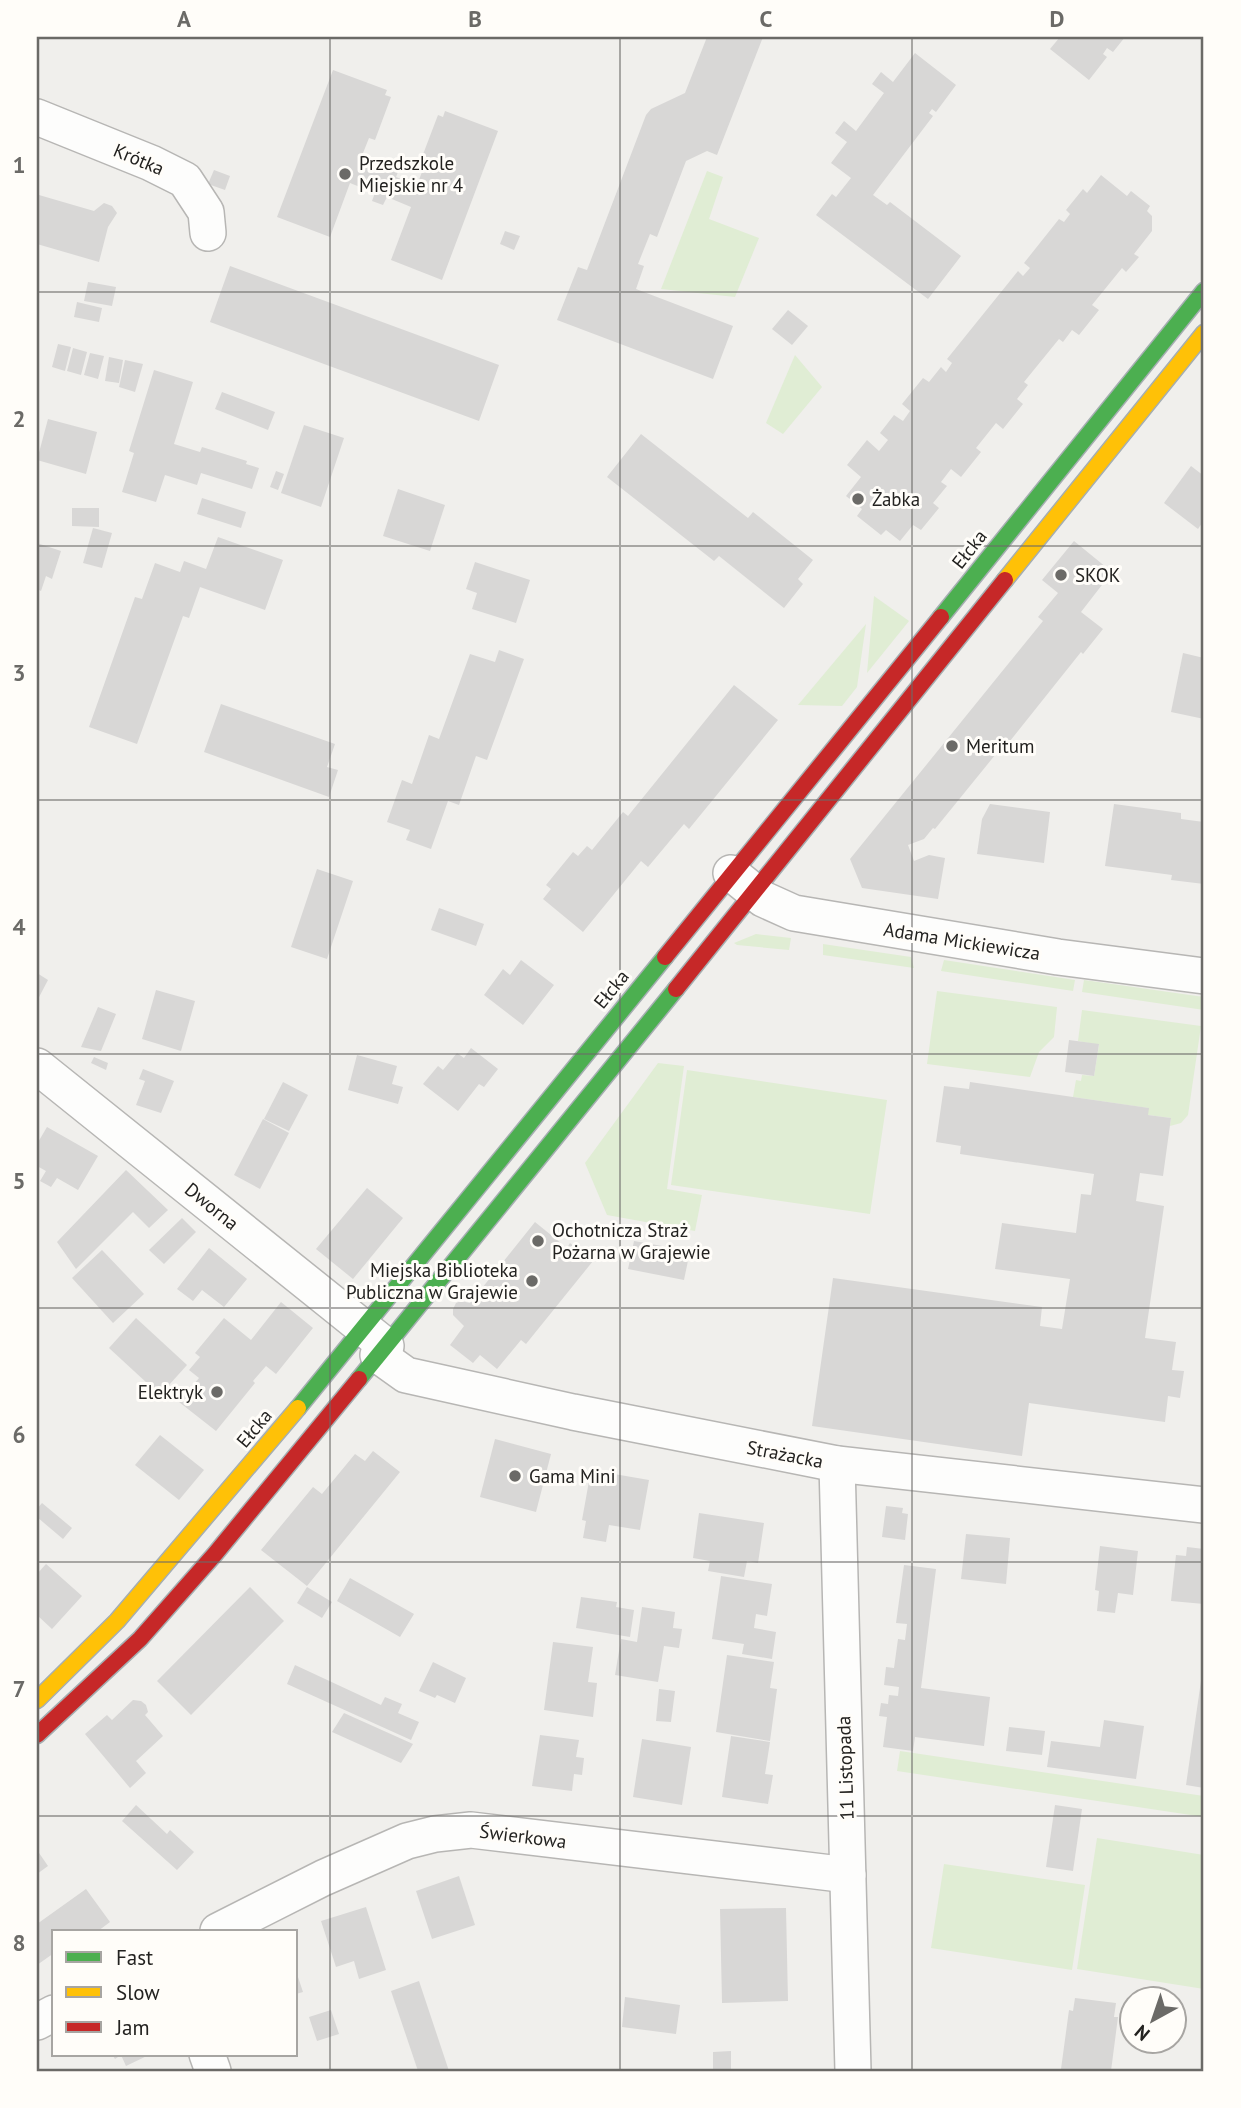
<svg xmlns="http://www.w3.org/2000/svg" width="1241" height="2108" font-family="'PT Sans',sans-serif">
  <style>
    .green { fill: #e0edd4 }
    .building { fill: #d8d7d6 }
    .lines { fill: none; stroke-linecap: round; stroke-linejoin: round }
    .street-casing { stroke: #b7b6b4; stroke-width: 38 }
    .fast-casing { stroke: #a5aeb1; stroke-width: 19 }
    .slow-casing { stroke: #a5aeb1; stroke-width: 19 }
    .jam-casing { stroke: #a5aeb1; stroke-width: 19 }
    .street { stroke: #fdfdfc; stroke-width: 35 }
    .fast { stroke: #4caf50; stroke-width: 16 }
    .slow { stroke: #ffc107; stroke-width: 16 }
    .jam { stroke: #c62828; stroke-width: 16 }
    .grid { fill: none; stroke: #6b6a67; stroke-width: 2; stroke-opacity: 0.55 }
    .poi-dot { fill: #6b6a67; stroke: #fffdf9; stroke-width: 2.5 }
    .labels { text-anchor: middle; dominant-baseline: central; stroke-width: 6; stroke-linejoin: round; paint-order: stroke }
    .street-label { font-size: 19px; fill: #232220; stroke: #fffdf9 }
    .poi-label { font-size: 19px; fill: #232220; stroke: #fffdf9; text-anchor: start }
    .neatline { fill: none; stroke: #6b6a67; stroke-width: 2.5 }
    .grid-label { font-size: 23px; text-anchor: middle; font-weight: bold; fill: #6b6a67 }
  </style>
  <rect width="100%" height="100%" fill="#f0efec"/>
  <g class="green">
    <polygon points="707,171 723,177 709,219 759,238 735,297 661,289"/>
    <polygon points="795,355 822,387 783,434 766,423"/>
    <polygon points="874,596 909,621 867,673"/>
    <polygon points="866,624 857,687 842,706 798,705"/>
    <polygon points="756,934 791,938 789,950 737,945 734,943"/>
    <polygon points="823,944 911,957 914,968 823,955"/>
    <polygon points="944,960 1075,980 1073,991 941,971"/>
    <polygon points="1084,980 1204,997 1204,1010 1082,992"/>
    <polygon points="937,991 1057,1007 1054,1037 1039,1052 1030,1077 927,1064"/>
    <polygon points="1082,1010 1201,1026 1188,1115 1181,1123 1170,1126 1171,1118 1148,1115 1148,1108 1073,1097 1076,1080 1081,1081 1082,1075 1094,1076 1099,1045 1078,1041"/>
    <polygon points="658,1063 684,1066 667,1189 702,1195 695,1231 607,1215 585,1163"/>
    <polygon points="687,1070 887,1100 870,1214 671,1185"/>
    <polygon points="900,1751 1204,1796 1204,1817 897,1771"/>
    <polygon points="1097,1838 1204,1855 1204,1989 1077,1969"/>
    <polygon points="944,1864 1085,1885 1072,1970 931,1948"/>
  </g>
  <g class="building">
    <polygon points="707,37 763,37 717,155 707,151 686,161 657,237 650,234 638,264 644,266 636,289 733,326 713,379 557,320 578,267 587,270 646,115 651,109 685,93"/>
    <polygon points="1060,37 1125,37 1113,52 1107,48 1103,54 1107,57 1089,80 1050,49"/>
    <polygon points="915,53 956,85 936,112 932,109 929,113 933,116 873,195 887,205 890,202 961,256 928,299 816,215 832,194 836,197 851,178 831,163 847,142 835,133 844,121 856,131 884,93 872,84 881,72 893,82"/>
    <polygon points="333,70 387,90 385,95 391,97 375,140 369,138 359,163 382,172 388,157 402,162 396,177 417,185 427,159 422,157 438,115 443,117 445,111 498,131 442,280 391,260 411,207 387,197 383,205 372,201 375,193 350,183 330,237 277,217"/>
    <polygon points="214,170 230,176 225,190 208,184"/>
    <polygon points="1101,175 1127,196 1131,191 1150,206 1147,211 1152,216 1152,231 1134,254 1139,257 1126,272 1122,268 1092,305 1099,310 1079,335 1072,330 1063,342 1059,339 1024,382 1028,385 1017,399 1023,404 1003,429 996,423 976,448 981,452 961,477 951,469 941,482 947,486 933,503 939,508 921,530 913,525 900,541 886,530 881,535 857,516 862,509 846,496 861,477 847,465 867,440 879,451 888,440 880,433 894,415 903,421 910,411 902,404 923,378 929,382 941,367 946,372 952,363 947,359 1018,271 1023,276 1030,268 1024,263 1059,219 1064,222 1070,214 1066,210 1083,189 1087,193"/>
    <polygon points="39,195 94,211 104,203 112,206 117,213 108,227 99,262 37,244"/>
    <polygon points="505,231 520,236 514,250 500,244"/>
    <polygon points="230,266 499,365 479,421 210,322"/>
    <polygon points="88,282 116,287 112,306 84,301"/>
    <polygon points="77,302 102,308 99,322 74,317"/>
    <polygon points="788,310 808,326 792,345 772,329"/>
    <polygon points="58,344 71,347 65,371 52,367"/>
    <polygon points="73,348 87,352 81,375 67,371"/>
    <polygon points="90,353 104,356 98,379 84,375"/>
    <polygon points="109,357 123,360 119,383 105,381"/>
    <polygon points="125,360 143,364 135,392 119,387"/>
    <polygon points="154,370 193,382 174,444 200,452 202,447 247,461 246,464 259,468 252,489 201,473 197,485 165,475 156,502 122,492 134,453 129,451"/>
    <polygon points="222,392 275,412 268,430 215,409"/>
    <polygon points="48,419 97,432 86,474 37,460"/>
    <polygon points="304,425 344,438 321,507 281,493"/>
    <polygon points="641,434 748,518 753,512 813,560 798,579 803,584 784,608 719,556 714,561 607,477"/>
    <polygon points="1191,466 1204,476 1204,520 1198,529 1164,503"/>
    <polygon points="276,471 284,474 278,490 270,487"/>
    <polygon points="398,489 445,505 430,551 383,536"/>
    <polygon points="202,498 246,512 241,528 197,514"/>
    <polygon points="72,508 99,508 99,527 72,526"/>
    <polygon points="93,528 112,533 102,568 83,563"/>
    <polygon points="218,537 283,560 265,610 200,587 189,618 183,616 137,744 89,727 135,597 142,599 155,563 180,572 184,561 206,569"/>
    <polygon points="1074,541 1112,572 1081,612 1103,629 1083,654 1081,652 1006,746 1004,744 935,829 933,828 924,839 908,845 914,861 929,855 945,858 938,899 862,888 850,859 1043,621 1038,617 1058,593 1042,580"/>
    <polygon points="37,543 61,551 52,579 46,576 41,591 37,589"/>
    <polygon points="475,562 530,580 516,623 472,609 477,593 466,589"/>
    <polygon points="499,650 524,659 487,760 476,756 459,805 448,801 431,849 406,840 410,830 387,822 402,780 412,784 429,735 439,739 470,654 495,662"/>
    <polygon points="1183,653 1204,658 1204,719 1171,712"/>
    <polygon points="734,685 778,720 689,829 684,824 648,867 641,861 583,932 543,899 551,889 546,885 573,852 578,856 587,846 592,850 623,812 628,816"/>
    <polygon points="221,704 335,744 327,767 338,770 329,797 204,752"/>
    <polygon points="990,804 1050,812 1044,863 977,854 982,819"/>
    <polygon points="1114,804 1181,813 1181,819 1204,822 1204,884 1171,880 1172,875 1105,866"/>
    <polygon points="317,869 353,881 327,959 291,947"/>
    <polygon points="439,908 484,924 476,946 431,930"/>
    <polygon points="521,960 554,985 523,1025 484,995 503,969 510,975"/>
    <polygon points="37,973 48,980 37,1001"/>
    <polygon points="156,990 195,1001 181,1051 142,1039"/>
    <polygon points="98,1007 116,1014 101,1051 81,1047"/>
    <polygon points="1069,1040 1099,1044 1094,1076 1065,1072"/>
    <polygon points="471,1048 498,1069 484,1087 479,1084 458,1111 423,1084 438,1066 443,1070 457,1053 464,1058"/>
    <polygon points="357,1055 397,1066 392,1084 403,1087 398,1104 348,1090"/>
    <polygon points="94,1057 108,1063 106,1070 91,1063"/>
    <polygon points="143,1069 174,1081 161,1113 136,1105 145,1081 139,1079"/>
    <polygon points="283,1082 308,1095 289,1131 264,1119"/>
    <polygon points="970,1082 1149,1108 1148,1115 1171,1118 1163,1176 1140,1173 1136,1201 1164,1206 1145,1338 1176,1342 1172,1370 1184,1371 1180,1398 1168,1396 1165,1422 1029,1403 1022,1456 812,1426 833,1278 1042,1307 1040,1326 1062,1329 1070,1279 995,1269 1002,1223 1076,1233 1081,1194 1091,1195 1094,1174 960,1154 961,1146 936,1142 944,1086 969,1089"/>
    <polygon points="263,1119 289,1133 260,1189 234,1175"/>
    <polygon points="47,1127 98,1156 78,1190 57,1178 51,1187 40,1181 46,1171 37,1166 37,1144"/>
    <polygon points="126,1170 168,1210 149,1228 133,1212 76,1269 57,1242"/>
    <polygon points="367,1188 403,1218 353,1279 316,1249"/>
    <polygon points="182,1218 196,1232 164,1264 149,1250"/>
    <polygon points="535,1222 567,1248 570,1243 593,1261 526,1344 521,1340 497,1369 480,1355 473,1363 450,1345 464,1326 453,1315 453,1309 456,1303 461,1301 470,1303"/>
    <polygon points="634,1241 690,1251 684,1280 628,1269"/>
    <polygon points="209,1248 247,1279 224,1307 202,1290 193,1301 177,1289"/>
    <polygon points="102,1250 144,1294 113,1323 72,1278"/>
    <polygon points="281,1302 313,1328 276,1374 266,1366 253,1381 255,1383 216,1431 179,1402 199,1378 189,1370 200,1357 195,1353 224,1318 251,1340"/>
    <polygon points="136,1318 187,1365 160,1395 109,1348"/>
    <polygon points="160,1435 204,1470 179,1500 135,1465"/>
    <polygon points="495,1439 551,1454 536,1512 480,1497"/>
    <polygon points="373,1451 400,1472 307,1586 261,1550 313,1487 322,1494 355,1454 365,1461"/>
    <polygon points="591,1470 649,1480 640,1530 609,1525 606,1542 583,1538 586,1521 582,1520"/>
    <polygon points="42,1503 72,1528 63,1539 37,1517 37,1509"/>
    <polygon points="886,1506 903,1508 902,1513 908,1514 905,1540 882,1537"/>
    <polygon points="699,1513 764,1523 758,1563 747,1561 744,1577 708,1571 710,1561 693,1558"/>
    <polygon points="966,1534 1010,1538 1006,1584 961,1579"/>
    <polygon points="1100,1546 1138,1551 1133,1595 1118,1593 1115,1613 1097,1611 1099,1591 1095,1590"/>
    <polygon points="1187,1547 1204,1549 1204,1604 1171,1601 1176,1555 1186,1556"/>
    <polygon points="46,1564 82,1596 52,1629 37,1615 37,1574"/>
    <polygon points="904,1565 936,1569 921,1688 990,1697 984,1746 915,1737 913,1751 883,1747 887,1717 879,1716 881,1703 888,1704 889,1695 898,1696 899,1687 884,1685 886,1667 894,1668 898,1639 905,1640 907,1624 896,1623"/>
    <polygon points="721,1576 772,1584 767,1616 756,1614 754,1628 776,1632 772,1659 742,1654 744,1644 712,1639"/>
    <polygon points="350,1578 414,1614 400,1637 337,1601"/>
    <polygon points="250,1587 284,1621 191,1715 157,1681"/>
    <polygon points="307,1587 332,1602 322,1618 297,1603"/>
    <polygon points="581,1597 617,1602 616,1607 634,1610 630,1637 576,1628"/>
    <polygon points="642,1607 675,1612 673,1628 682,1629 679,1648 664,1646 658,1682 615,1675 621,1639 637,1642"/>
    <polygon points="553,1642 593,1647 588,1682 597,1683 593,1717 544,1710"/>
    <polygon points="727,1655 774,1662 770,1688 777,1689 770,1741 716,1732"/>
    <polygon points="433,1662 466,1678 455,1703 437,1695 435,1698 419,1691"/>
    <polygon points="295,1665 381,1705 385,1697 402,1704 398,1713 419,1722 411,1740 287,1684"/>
    <polygon points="1203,1667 1204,1667 1204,1788 1186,1785"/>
    <polygon points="659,1689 675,1691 671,1722 656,1721"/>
    <polygon points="133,1700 141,1701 146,1705 148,1712 145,1715 163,1736 136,1761 146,1773 130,1788 85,1734 107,1715 112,1720"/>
    <polygon points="344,1713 413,1744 401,1763 332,1732"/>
    <polygon points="1104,1720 1144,1726 1136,1779 1047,1767 1051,1741 1100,1747"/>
    <polygon points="1009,1727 1045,1731 1042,1755 1006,1751"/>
    <polygon points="540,1735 579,1740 576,1757 584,1758 582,1775 574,1774 572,1791 532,1786"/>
    <polygon points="731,1736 770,1742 765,1774 773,1775 768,1804 722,1797"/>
    <polygon points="642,1739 691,1747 682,1805 633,1797"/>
    <polygon points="136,1805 167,1834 170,1830 194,1852 177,1870 122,1821"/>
    <polygon points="1055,1805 1082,1809 1073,1871 1046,1867"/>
    <polygon points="37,1850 48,1866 37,1874"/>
    <polygon points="459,1876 475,1925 432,1939 416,1891"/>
    <polygon points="86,1889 110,1922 98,1931 54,1931 54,1953 37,1965 37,1924"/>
    <polygon points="366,1907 386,1970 359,1979 354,1961 336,1967 321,1921"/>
    <polygon points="786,1908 788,2001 722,2003 720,1909"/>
    <polygon points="296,1971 303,1992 296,1994"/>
    <polygon points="419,1981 449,2071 418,2071 391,1991"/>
    <polygon points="625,1997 680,2005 676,2034 622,2027"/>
    <polygon points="1075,1998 1116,2003 1114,2017 1118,2017 1111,2071 1061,2069 1069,2010 1073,2011"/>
    <polygon points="331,2010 339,2034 317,2041 309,2017"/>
    <polygon points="731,2051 731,2069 713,2070 713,2052"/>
    <polygon points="112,2054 151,2054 126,2066 121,2055 115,2059"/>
  </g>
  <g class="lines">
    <g class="street-casing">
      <g id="street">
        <polyline points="37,117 151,163 185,180 206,212 208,233"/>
        <polyline points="731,873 763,899 794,913 1058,957 1204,976"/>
        <polyline points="37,1066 386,1346"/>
        <polyline points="378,1355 406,1375 573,1412 837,1464 1204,1505"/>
        <polyline points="837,1464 853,2071"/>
        <polyline points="218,1931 323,1878 407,1841 435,1834 471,1830 848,1875"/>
        <polyline points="37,2022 54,2013"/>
        <polyline points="207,2054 213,2071"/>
      </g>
    </g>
    <g class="fast-casing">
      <g id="fast">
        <polyline points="941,617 1204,291"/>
        <polyline points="359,1379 676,989"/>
        <polyline points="298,1408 665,957"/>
      </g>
    </g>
    <g class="slow-casing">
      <g id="slow">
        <polyline points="1005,580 1204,333"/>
        <polyline points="37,1700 117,1621 298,1408"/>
      </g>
    </g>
    <g class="jam-casing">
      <g id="jam">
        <polyline points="665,957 941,617"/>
        <polyline points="676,989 1005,580"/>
        <polyline points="37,1735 140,1639 215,1554 359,1379"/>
      </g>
    </g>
    <use href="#street" class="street"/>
    <use href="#fast" class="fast"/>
    <use href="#slow" class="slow"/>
    <use href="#jam" class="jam"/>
  </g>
  <path class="grid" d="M330,37V2071M620,37V2071M912,37V2071M37,292H1204M37,546H1204M37,800H1204M37,1054H1204M37,1308H1204M37,1562H1204M37,1816H1204"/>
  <g class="poi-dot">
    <circle cx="345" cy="174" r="7"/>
    <circle cx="858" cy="499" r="7"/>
    <circle cx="1061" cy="575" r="7"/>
    <circle cx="952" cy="746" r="7"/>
    <circle cx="538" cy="1241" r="7"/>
    <circle cx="532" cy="1281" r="7"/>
    <circle cx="217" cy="1392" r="7"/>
    <circle cx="515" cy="1476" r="7"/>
  </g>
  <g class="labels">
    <g class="street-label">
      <text transform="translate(139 159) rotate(23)">Krótka</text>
      <text transform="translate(969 549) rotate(-52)">Ełcka</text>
      <text transform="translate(962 941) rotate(9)">Adama Mickiewicza</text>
      <text transform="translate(611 989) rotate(-51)">Ełcka</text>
      <text transform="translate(212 1206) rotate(39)">Dworna</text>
      <text transform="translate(254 1428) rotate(-50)">Ełcka</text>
      <text transform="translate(785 1454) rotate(11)">Strażacka</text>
      <text transform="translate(845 1768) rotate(-92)">11 Listopada</text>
      <text transform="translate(523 1836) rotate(7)">Świerkowa</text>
    </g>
    <g class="poi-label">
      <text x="359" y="163">Przedszkole<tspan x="359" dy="22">Miejskie nr 4</tspan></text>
      <text x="872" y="499">Żabka</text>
      <text x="1075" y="575">SKOK</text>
      <text x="966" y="746">Meritum</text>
      <text x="552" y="1230">Ochotnicza Straż<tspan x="552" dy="22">Pożarna w Grajewie</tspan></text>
      <text x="518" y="1270" text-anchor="end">Miejska Biblioteka<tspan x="518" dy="22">Publiczna w Grajewie</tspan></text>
      <text x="203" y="1392" text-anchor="end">Elektryk</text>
      <text x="529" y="1476">Gama Mini</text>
    </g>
  </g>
  <rect width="1241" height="2108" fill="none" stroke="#fffdf9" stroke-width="77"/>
  <rect x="52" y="1930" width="245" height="126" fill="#fffdf9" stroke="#a7a5a2" stroke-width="2"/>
  <rect x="66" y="1952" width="35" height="10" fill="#4caf50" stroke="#a7a5a2" stroke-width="2"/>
  <text x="116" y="1965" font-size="21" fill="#232220">Fast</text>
  <rect x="66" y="1987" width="35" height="10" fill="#ffc107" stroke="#a7a5a2" stroke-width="2"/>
  <text x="116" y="2000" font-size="21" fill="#232220">Slow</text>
  <rect x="66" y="2022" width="35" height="10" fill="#c62828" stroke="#a7a5a2" stroke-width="2"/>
  <text x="116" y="2035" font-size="21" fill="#232220">Jam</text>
  <g transform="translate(1153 2020) rotate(220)"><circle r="33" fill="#fffdf9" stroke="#a7a5a2" stroke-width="2"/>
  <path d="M0-5L12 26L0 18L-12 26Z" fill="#6b6a67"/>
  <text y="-10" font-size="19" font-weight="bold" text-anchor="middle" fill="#232220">N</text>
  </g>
  <rect x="38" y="38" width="1164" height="2032" class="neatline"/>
  <g class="grid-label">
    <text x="184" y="27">A</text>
    <text x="475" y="27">B</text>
    <text x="766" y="27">C</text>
    <text x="1057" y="27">D</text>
    <text x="19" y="173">1</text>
    <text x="19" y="427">2</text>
    <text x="19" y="681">3</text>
    <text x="19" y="935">4</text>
    <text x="19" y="1189">5</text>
    <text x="19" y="1443">6</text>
    <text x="19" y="1697">7</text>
    <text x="19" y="1951">8</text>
  </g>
</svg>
